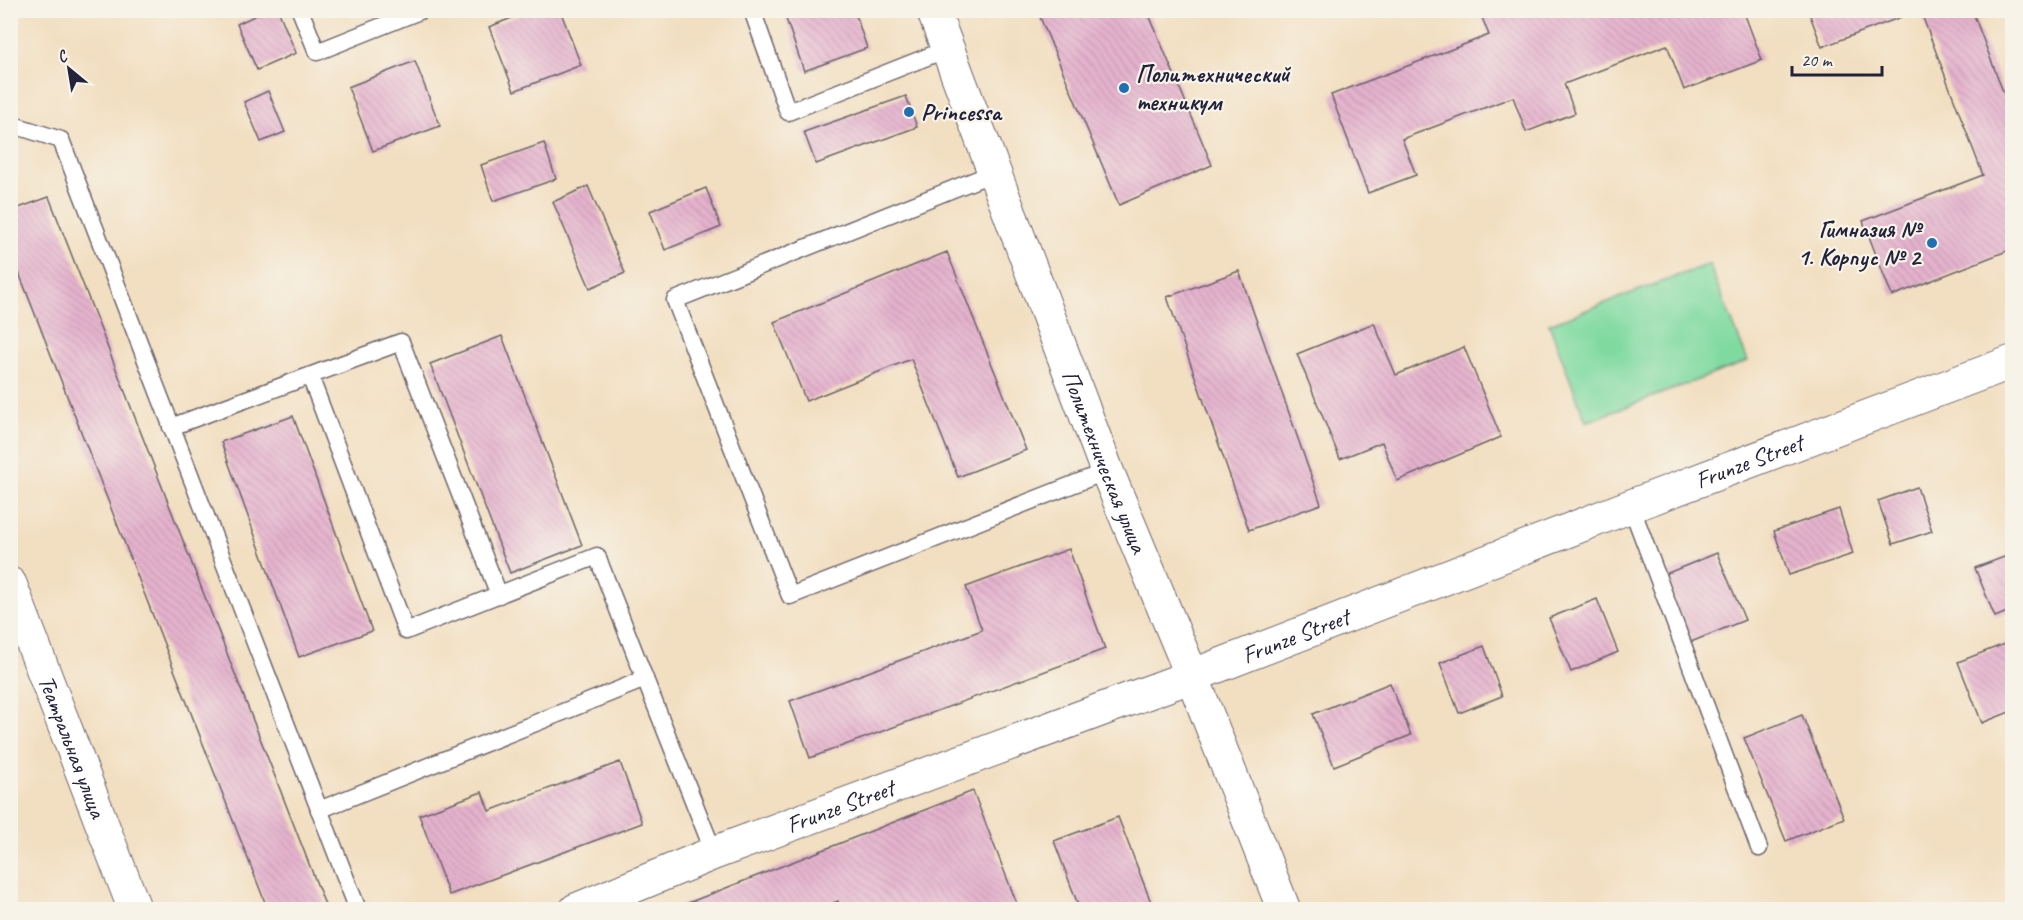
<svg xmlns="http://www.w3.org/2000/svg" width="2023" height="920" font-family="Caveat,sans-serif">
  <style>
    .green { fill: #80daa0; stroke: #517e6e; stroke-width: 1.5 }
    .building { fill: url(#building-back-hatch) }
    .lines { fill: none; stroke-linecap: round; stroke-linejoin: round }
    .service-casing { stroke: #6b646a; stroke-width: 19 }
    .minor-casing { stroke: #6b646a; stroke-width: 35 }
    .service { stroke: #fff; stroke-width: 16 }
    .minor { stroke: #fff; stroke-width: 33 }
    .poi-dot { fill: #1f6fb2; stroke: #f7f3e8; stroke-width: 2 }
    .labels { text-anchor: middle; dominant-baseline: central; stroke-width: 4.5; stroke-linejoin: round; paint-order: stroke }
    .poi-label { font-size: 24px; font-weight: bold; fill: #22223b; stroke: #f7f3e8; text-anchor: start }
    .street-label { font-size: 24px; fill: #22223b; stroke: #f7f3e8 }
  </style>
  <defs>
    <pattern id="building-back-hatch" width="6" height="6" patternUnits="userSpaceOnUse" patternTransform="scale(1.5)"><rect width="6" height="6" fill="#e5b2cd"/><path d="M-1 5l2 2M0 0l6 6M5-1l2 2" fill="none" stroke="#c499b1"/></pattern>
  </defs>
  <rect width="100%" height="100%" fill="#f7f3e8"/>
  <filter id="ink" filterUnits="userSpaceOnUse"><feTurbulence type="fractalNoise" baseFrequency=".0167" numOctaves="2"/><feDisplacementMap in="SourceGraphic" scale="12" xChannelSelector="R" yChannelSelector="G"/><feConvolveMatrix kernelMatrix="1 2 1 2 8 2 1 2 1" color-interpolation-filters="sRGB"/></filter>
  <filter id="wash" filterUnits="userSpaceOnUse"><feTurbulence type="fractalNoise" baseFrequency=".008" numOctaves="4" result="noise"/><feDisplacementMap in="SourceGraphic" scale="24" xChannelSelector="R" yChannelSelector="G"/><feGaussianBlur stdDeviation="1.35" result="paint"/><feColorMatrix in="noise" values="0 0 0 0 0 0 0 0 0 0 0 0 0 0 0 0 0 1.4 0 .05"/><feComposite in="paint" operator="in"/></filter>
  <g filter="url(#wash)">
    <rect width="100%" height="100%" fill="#f2dec0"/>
    <polygon class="green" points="1709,264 1748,361 1586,422 1549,324"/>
    <g id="blocks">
      <g class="building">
        <polygon points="267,10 278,10 296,53 257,70 237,24"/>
        <polygon points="532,10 560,10 581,65 514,91 489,27"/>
        <polygon points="783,10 854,10 867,48 804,71"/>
        <polygon points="1037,10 1147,10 1212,165 1119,205"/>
        <polygon points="1479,10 1743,10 1762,60 1684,90 1667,45 1564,84 1575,113 1526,132 1513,97 1402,139 1416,175 1368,193 1331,95 1489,35"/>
        <polygon points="1808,10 1917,10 1917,11 1822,47"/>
        <polygon points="1920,10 1972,10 2012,115 2012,249 1892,296 1863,221 1983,175"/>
        <polygon points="415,61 440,126 373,151 348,87"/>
        <polygon points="268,91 285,132 261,142 244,102"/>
        <polygon points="906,96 917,127 816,164 804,132"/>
        <polygon points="544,143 556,179 493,201 481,165"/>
        <polygon points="588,186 625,273 590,288 553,202"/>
        <polygon points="706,188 721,227 665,250 650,211"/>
        <polygon points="49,197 58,220 327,910 268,910 10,250 10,211"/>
        <polygon points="947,252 1026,450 958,477 911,359 806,401 774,322"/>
        <polygon points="1239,271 1321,504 1249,530 1167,297"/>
        <polygon points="1374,323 1396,375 1464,347 1501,437 1397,481 1382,442 1340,459 1297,354"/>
        <polygon points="502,336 582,545 510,573 430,364"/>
        <polygon points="293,416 372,631 299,657 221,442"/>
        <polygon points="1917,487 1932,531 1893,544 1878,501"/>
        <polygon points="1839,509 1853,554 1789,575 1774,531"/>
        <polygon points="1069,549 1105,649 810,758 790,701 982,630 966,587"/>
        <polygon points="1717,553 1745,620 1691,642 1663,575"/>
        <polygon points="2012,554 2012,610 1995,617 1975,568"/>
        <polygon points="1597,599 1618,652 1571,672 1549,618"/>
        <polygon points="2012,641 2012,711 1982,723 1958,662"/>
        <polygon points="1484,646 1502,696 1459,713 1440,663"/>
        <polygon points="1390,683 1411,735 1334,766 1313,714"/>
        <polygon points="1802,715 1844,818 1786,841 1744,738"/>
        <polygon points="620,762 642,823 449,895 419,815 482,792 489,811"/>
        <polygon points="973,791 1017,904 1003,910 841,910 838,901 816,910 670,910"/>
        <polygon points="1118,817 1154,910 1080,910 1054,841"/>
      </g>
    </g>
  </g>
  <g filter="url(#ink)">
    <use href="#blocks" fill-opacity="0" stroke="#6b646a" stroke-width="1.5"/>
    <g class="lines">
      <g class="service-casing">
        <g id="service">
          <polyline points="300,10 317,52 422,10"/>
          <polyline points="752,10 788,112 947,49"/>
          <polyline points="10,130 20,127 61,140 358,910"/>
          <polyline points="993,173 675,300 790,596 1107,471"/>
          <polyline points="310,376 406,631 597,556 645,679"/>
          <polyline points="171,427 401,342 499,595"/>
          <polyline points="1631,506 1759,848"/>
          <polyline points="319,810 645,679 714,853"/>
        </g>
      </g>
      <g class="minor-casing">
        <g id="minor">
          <path id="s1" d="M933,10L1107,471L1192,676L1284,910"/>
          <path id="s2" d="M10,584L135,910"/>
          <path id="s3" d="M576,910L714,853L1192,676L1631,506L2012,362"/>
        </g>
      </g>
      <use href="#service" class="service"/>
      <use href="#minor" class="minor"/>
    </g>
  </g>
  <g class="poi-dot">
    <circle cx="1124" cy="88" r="6"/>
    <circle cx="909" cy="112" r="6"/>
    <circle cx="1932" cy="243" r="6"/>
  </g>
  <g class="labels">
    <g class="poi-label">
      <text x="1136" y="74">Политехнический<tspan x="1136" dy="28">техникум</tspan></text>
      <text x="921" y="112">Princessa</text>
      <text x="1920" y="229" text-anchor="end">Гимназия №<tspan x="1920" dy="28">1. Корпус № 2</tspan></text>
    </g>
    <g class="street-label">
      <text stroke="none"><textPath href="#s1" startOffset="483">Политехническая улица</textPath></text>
      <text stroke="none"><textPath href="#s3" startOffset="1256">Frunze Street</textPath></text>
      <text stroke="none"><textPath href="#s3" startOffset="770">Frunze Street</textPath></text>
      <text stroke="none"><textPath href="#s2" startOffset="174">Театральная улица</textPath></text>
      <text stroke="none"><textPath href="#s3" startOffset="284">Frunze Street</textPath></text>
    </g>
  </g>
  <rect width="2023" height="920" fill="none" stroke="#f7f3e8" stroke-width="36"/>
  <g transform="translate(69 69) rotate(330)" stroke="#f7f3e8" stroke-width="4.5" paint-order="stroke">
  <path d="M0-4.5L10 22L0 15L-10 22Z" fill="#22223b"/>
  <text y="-9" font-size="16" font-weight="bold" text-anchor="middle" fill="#22223b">С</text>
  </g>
  <path d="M1792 66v9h90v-9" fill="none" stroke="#22223b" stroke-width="3"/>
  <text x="1801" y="66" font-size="18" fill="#22223b" stroke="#f7f3e8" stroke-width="4.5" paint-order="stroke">20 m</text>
</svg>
